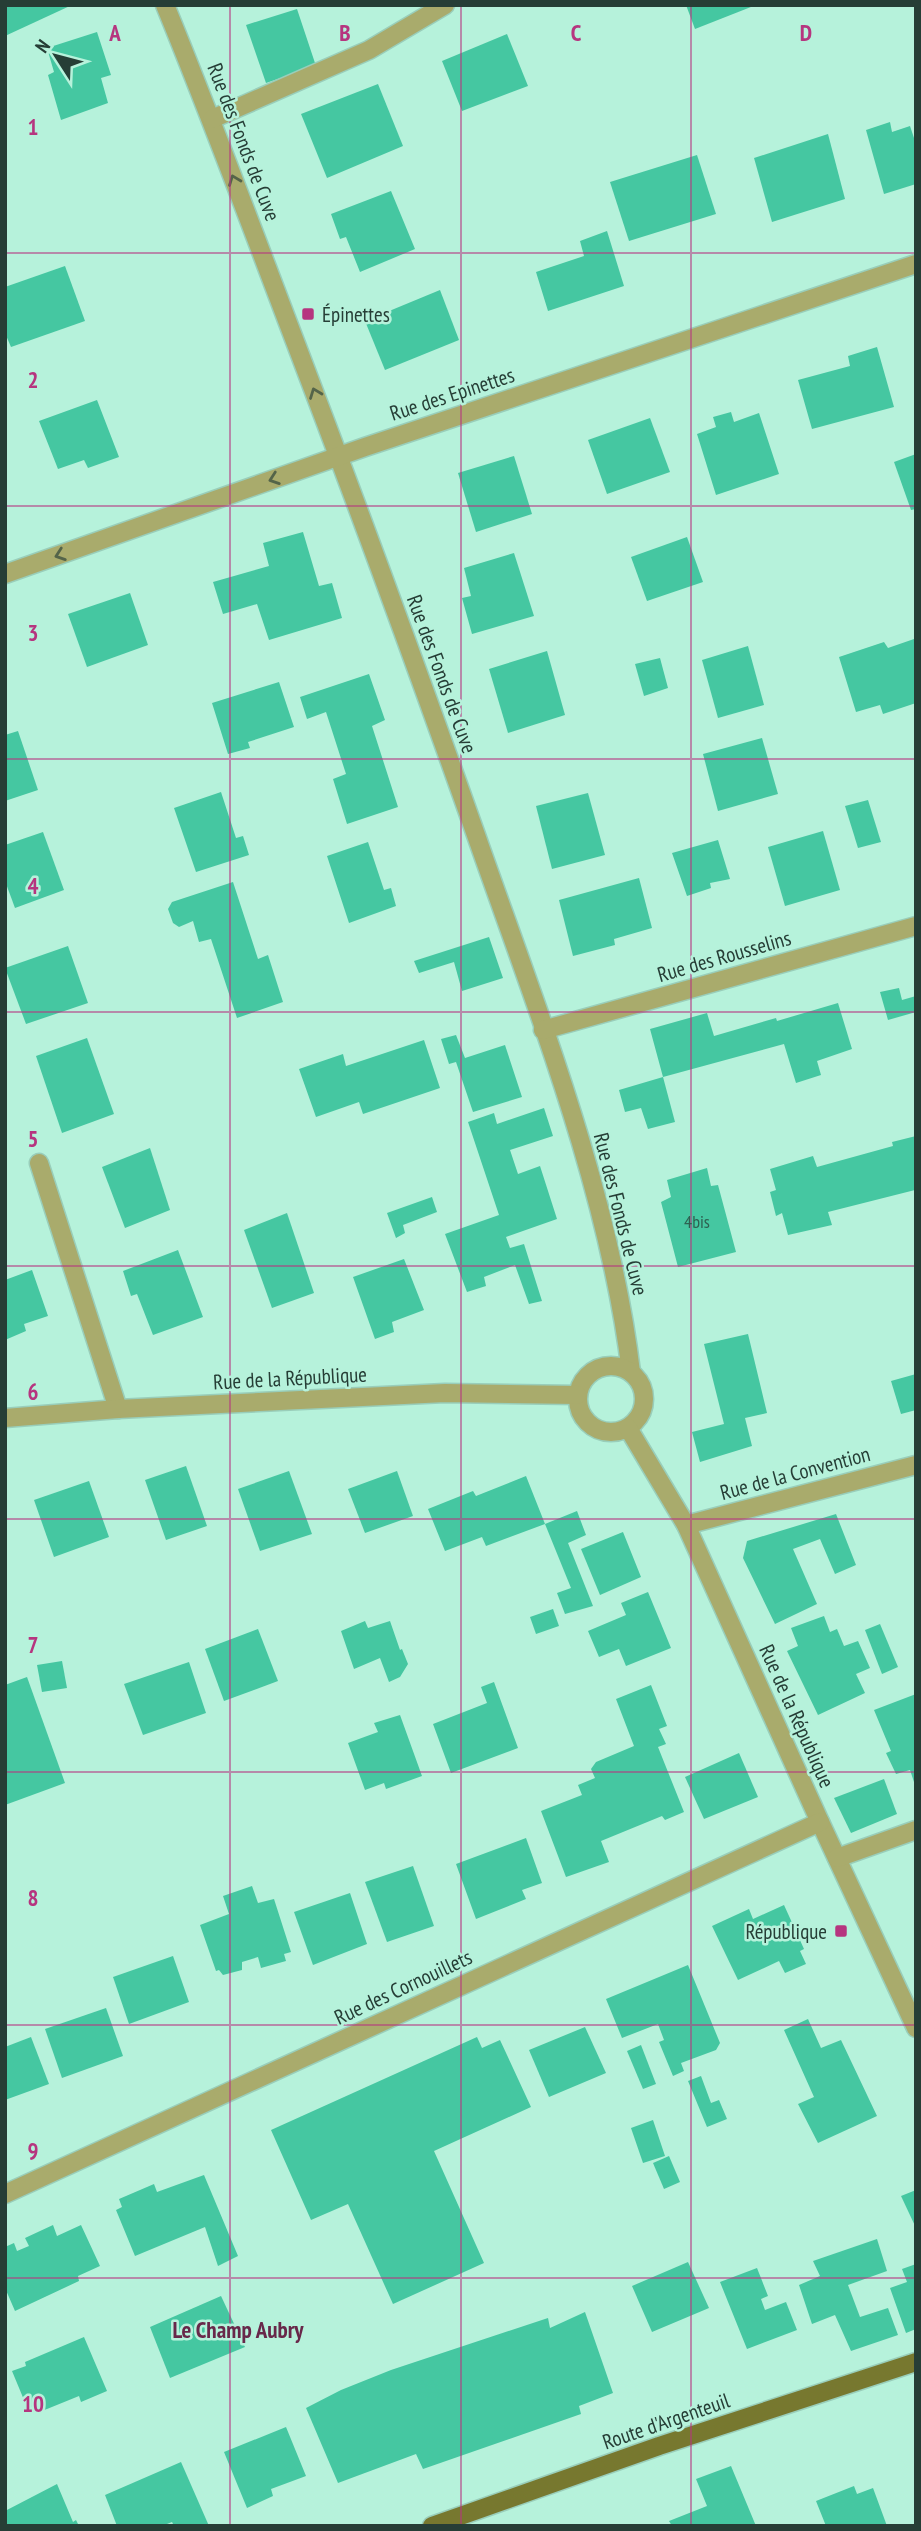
<svg xmlns="http://www.w3.org/2000/svg" width="921" height="2531" font-family="'PT Sans Narrow',sans-serif">
  <style>
    .building { fill: #45c7a1 }
    .lines { fill: none; stroke-linecap: round; stroke-linejoin: round }
    .minor-casing { stroke: #99ceba; stroke-width: 21 }
    .major-casing { stroke: #99ceba; stroke-width: 21 }
    .minor { stroke: #a9ab6c; stroke-width: 18 }
    .major { stroke: #77782f; stroke-width: 18 }
    .oneway { stroke: #546449 }
    .grid { fill: none; stroke: #b6357f; stroke-width: 2; stroke-opacity: 0.55 }
    .poi-dot { fill: #b6357f; stroke: #b6f2db; stroke-width: 2.5 }
    .labels { text-anchor: middle; dominant-baseline: central; stroke-width: 5; stroke-linejoin: round; paint-order: stroke }
    .number-label { font-size: 18px; fill: #2e6051 }
    .street-label { font-size: 21px; fill: #263e36; stroke: #b6f2db }
    .poi-label { font-size: 21px; fill: #263e36; stroke: #b6f2db; text-anchor: start }
    .neighbourhood-label { font-size: 23px; font-weight: bold; fill: #68284a; stroke: #b6f2db }
    .grid-label { font-size: 23px; text-anchor: middle; font-weight: bold; fill: #b6357f; stroke: #b6f2db; stroke-width: 5; stroke-linejoin: round; paint-order: stroke }
  </style>
  <rect width="100%" height="100%" fill="#b6f2db"/>
  <g class="building">
    <polygon points="5,5 72,5 5,36"/>
    <polygon points="686,5 756,5 695,29"/>
    <polygon points="297,9 316,66 266,83 246,25"/>
    <polygon points="97,32 111,75 101,78 108,103 61,120 48,75 54,72 47,48"/>
    <polygon points="507,34 528,86 462,111 442,61"/>
    <polygon points="378,84 403,146 327,178 301,114"/>
    <polygon points="890,122 892,132 910,126 916,144 916,184 884,194 866,130"/>
    <polygon points="828,134 845,199 772,222 754,158"/>
    <polygon points="697,155 716,214 629,241 610,182"/>
    <polygon points="391,191 415,249 360,272 346,237 340,239 331,214"/>
    <polygon points="607,231 624,286 548,311 536,272 584,256 580,241"/>
    <polygon points="65,266 85,321 11,347 5,333 5,287"/>
    <polygon points="440,290 459,340 385,370 365,321"/>
    <polygon points="877,347 894,407 812,429 798,380 850,366 848,356"/>
    <polygon points="97,400 119,457 88,468 84,460 58,469 39,421"/>
    <polygon points="731,412 734,422 759,413 779,474 716,495 697,434 716,427 713,417"/>
    <polygon points="650,418 670,472 607,494 588,440"/>
    <polygon points="916,454 916,509 911,510 894,462"/>
    <polygon points="514,456 532,514 476,532 458,473"/>
    <polygon points="303,532 319,586 332,583 342,618 269,640 257,604 223,614 213,582 269,566 263,543"/>
    <polygon points="687,537 703,582 647,601 631,557"/>
    <polygon points="514,553 534,616 472,634 462,598 471,596 464,568"/>
    <polygon points="130,593 148,645 87,667 68,614"/>
    <polygon points="914,639 916,646 916,703 883,714 880,705 856,712 839,657 884,642 888,648"/>
    <polygon points="748,646 764,705 718,718 702,660"/>
    <polygon points="547,651 565,715 508,733 489,669"/>
    <polygon points="660,658 668,688 644,696 635,664"/>
    <polygon points="369,674 385,720 372,726 398,807 347,824 333,779 346,774 326,712 307,719 300,697"/>
    <polygon points="279,682 294,727 248,742 250,748 228,754 212,703"/>
    <polygon points="18,731 38,790 5,801 5,735"/>
    <polygon points="762,738 778,794 718,811 703,754"/>
    <polygon points="221,792 236,838 243,836 249,855 196,872 174,808"/>
    <polygon points="588,793 605,855 552,869 536,806"/>
    <polygon points="868,800 881,842 858,848 845,806"/>
    <polygon points="823,831 840,890 785,906 768,847"/>
    <polygon points="43,832 64,890 15,908 5,881 5,845"/>
    <polygon points="718,840 730,879 710,883 711,888 687,896 672,853"/>
    <polygon points="368,842 384,890 391,888 396,906 349,923 327,856"/>
    <polygon points="639,878 652,928 614,939 615,945 573,956 559,900"/>
    <polygon points="233,882 258,959 268,955 283,1002 237,1018 211,939 199,942 193,921 179,927 173,923 168,909 172,902"/>
    <polygon points="489,937 503,978 462,991 454,962 419,973 414,961"/>
    <polygon points="68,946 88,1003 26,1024 5,968"/>
    <polygon points="899,988 902,1000 916,996 916,1012 888,1020 880,992"/>
    <polygon points="838,1003 852,1049 817,1061 821,1075 796,1083 784,1044 663,1077 650,1029 707,1013 714,1036 776,1018 777,1021"/>
    <polygon points="456,1035 465,1058 505,1045 522,1097 473,1112 456,1062 449,1064 441,1039"/>
    <polygon points="87,1038 114,1114 62,1133 36,1056"/>
    <polygon points="424,1040 440,1088 363,1114 359,1102 316,1117 299,1069 343,1054 346,1066"/>
    <polygon points="663,1077 675,1122 648,1129 641,1108 625,1112 619,1090"/>
    <polygon points="544,1108 553,1136 510,1150 518,1174 540,1166 557,1219 506,1237 510,1248 524,1244 542,1301 529,1304 515,1265 484,1277 486,1286 467,1292 445,1234 499,1215 468,1122 494,1113 497,1124"/>
    <polygon points="916,1136 915,1190 828,1212 832,1225 788,1235 782,1213 776,1216 770,1192 776,1190 770,1169 813,1156 817,1167 893,1146 892,1142"/>
    <polygon points="150,1148 170,1210 125,1228 102,1167"/>
    <polygon points="707,1168 711,1186 718,1185 736,1252 678,1267 661,1202 671,1197 667,1180"/>
    <polygon points="432,1197 437,1212 403,1225 405,1233 396,1238 387,1213"/>
    <polygon points="287,1213 314,1293 272,1308 244,1230"/>
    <polygon points="178,1250 203,1317 153,1335 137,1294 131,1296 123,1271"/>
    <polygon points="404,1259 424,1310 392,1322 394,1332 375,1339 353,1277"/>
    <polygon points="32,1270 48,1316 24,1324 26,1331 5,1340 5,1280"/>
    <polygon points="748,1334 767,1413 745,1418 752,1446 700,1462 692,1432 724,1424 704,1344"/>
    <polygon points="916,1374 916,1410 901,1414 891,1381"/>
    <polygon points="186,1466 207,1526 166,1540 145,1480"/>
    <polygon points="289,1471 312,1534 260,1551 238,1489"/>
    <polygon points="397,1471 413,1516 365,1533 348,1489"/>
    <polygon points="526,1476 545,1524 486,1546 482,1537 445,1551 428,1509 473,1491 476,1496"/>
    <polygon points="89,1481 109,1537 54,1557 34,1500"/>
    <polygon points="577,1511 586,1535 568,1543 593,1606 565,1614 557,1593 571,1588 545,1524"/>
    <polygon points="836,1514 856,1565 835,1574 820,1539 793,1549 817,1604 775,1624 743,1558 747,1541"/>
    <polygon points="623,1532 641,1577 600,1595 581,1549"/>
    <polygon points="648,1592 671,1648 626,1666 619,1649 599,1657 588,1631 626,1615 621,1603"/>
    <polygon points="553,1609 559,1626 536,1634 530,1617"/>
    <polygon points="824,1616 830,1632 837,1629 844,1646 858,1641 870,1668 856,1674 865,1693 818,1715 787,1651 798,1646 791,1628"/>
    <polygon points="365,1621 368,1628 390,1621 400,1650 402,1649 408,1664 400,1677 389,1682 380,1658 354,1669 341,1631"/>
    <polygon points="880,1624 898,1667 882,1674 865,1630"/>
    <polygon points="258,1629 278,1681 224,1701 205,1649"/>
    <polygon points="62,1661 67,1688 42,1692 37,1665"/>
    <polygon points="189,1662 206,1713 143,1735 124,1684"/>
    <polygon points="27,1677 65,1783 5,1805 5,1685"/>
    <polygon points="494,1682 518,1748 451,1773 433,1724 487,1703 481,1687"/>
    <polygon points="651,1685 667,1726 659,1729 666,1744 658,1747 684,1812 665,1820 662,1816 601,1841 609,1862 566,1877 541,1811 582,1795 578,1785 595,1778 591,1769 596,1762 634,1746 616,1699"/>
    <polygon points="916,1694 916,1785 915,1785 910,1770 896,1774 886,1753 891,1751 874,1710"/>
    <polygon points="400,1715 422,1776 386,1789 384,1783 365,1790 348,1743 378,1732 374,1723"/>
    <polygon points="739,1753 758,1797 704,1819 685,1777"/>
    <polygon points="884,1779 897,1814 851,1833 834,1798"/>
    <polygon points="526,1838 542,1883 522,1890 526,1899 476,1919 456,1864"/>
    <polygon points="413,1866 434,1926 387,1942 365,1882"/>
    <polygon points="252,1886 258,1903 274,1899 291,1952 284,1954 286,1961 261,1968 258,1957 242,1962 242,1970 223,1975 219,1970 216,1971 200,1925 229,1914 223,1896"/>
    <polygon points="350,1893 367,1944 313,1965 294,1912"/>
    <polygon points="784,1905 804,1949 800,1951 806,1964 785,1973 779,1961 738,1980 712,1926 749,1909 753,1919"/>
    <polygon points="173,1956 189,2002 129,2024 113,1977"/>
    <polygon points="688,1965 720,2043 716,2050 681,2063 684,2071 673,2076 659,2042 664,2040 658,2024 622,2038 606,1999"/>
    <polygon points="106,2008 123,2056 62,2078 45,2029"/>
    <polygon points="808,2019 821,2048 841,2040 877,2116 818,2143 798,2104 814,2097 784,2030"/>
    <polygon points="585,2027 606,2073 549,2097 529,2050"/>
    <polygon points="31,2037 49,2084 5,2100 5,2047"/>
    <polygon points="477,2037 482,2048 500,2040 531,2107 434,2151 484,2263 393,2304 348,2204 311,2220 271,2130"/>
    <polygon points="641,2045 656,2084 643,2089 627,2051"/>
    <polygon points="701,2076 711,2103 719,2100 727,2119 707,2127 688,2081"/>
    <polygon points="653,2120 665,2156 643,2163 631,2128"/>
    <polygon points="669,2156 680,2182 664,2189 653,2163"/>
    <polygon points="204,2175 238,2256 218,2266 205,2227 135,2256 116,2210 122,2207 119,2199 154,2184 157,2192"/>
    <polygon points="916,2190 916,2228 901,2196"/>
    <polygon points="53,2225 57,2236 81,2225 100,2266 78,2276 79,2281 15,2311 5,2288 5,2247 14,2243 17,2251 29,2246 25,2238"/>
    <polygon points="877,2239 887,2271 848,2285 860,2317 888,2308 898,2335 851,2351 835,2315 812,2324 799,2285 820,2276 813,2261"/>
    <polygon points="688,2262 709,2308 652,2332 632,2286"/>
    <polygon points="916,2264 916,2329 906,2333 890,2288 907,2282 902,2269"/>
    <polygon points="757,2268 768,2296 761,2299 765,2310 786,2302 797,2330 747,2349 720,2282"/>
    <polygon points="221,2296 245,2347 170,2378 150,2327"/>
    <polygon points="585,2312 613,2393 579,2406 581,2414 423,2469 416,2454 338,2483 306,2408 341,2390 391,2370 548,2318 550,2328"/>
    <polygon points="84,2337 107,2391 81,2402 79,2396 47,2409 44,2410 43,2407 29,2412 12,2371 26,2366 25,2362"/>
    <polygon points="286,2427 306,2476 271,2489 273,2496 247,2508 224,2452"/>
    <polygon points="181,2462 209,2526 174,2526 172,2522 162,2526 117,2526 105,2495"/>
    <polygon points="731,2466 756,2526 672,2526 669,2521 707,2506 696,2479"/>
    <polygon points="57,2484 73,2522 76,2520 79,2526 5,2526 5,2511"/>
    <polygon points="854,2486 857,2494 873,2488 887,2526 826,2526 816,2501"/>
  </g>
  <g class="lines">
    <g class="minor-casing">
      <g id="minor">
        <path d="M165,5C211,117 253,231 296,344C358,507 418,671 476,835C536,1007 609,1190 631,1372"/>
        <polyline points="212,119 369,50 445,5"/>
        <polyline points="5,574 365,447 916,264"/>
        <polyline points="543,1030 916,926"/>
        <polyline points="39,1163 118,1409"/>
        <circle cx="611" cy="1399" r="33"/>
        <polyline points="5,1418 118,1409 445,1393 577,1395"/>
        <polyline points="628,1428 686,1525 820,1822 916,2028"/>
        <polyline points="686,1525 916,1465"/>
        <polyline points="837,1858 916,1830"/>
        <polyline points="5,2194 820,1822"/>
      </g>
    </g>
    <g class="major-casing">
      <polyline id="major" points="432,2526 659,2446 916,2362"/>
    </g>
    <use href="#minor" class="minor"/>
    <use href="#major" class="major"/>
  </g>
  <defs><path id="oneway-chevron" d="M-2-3.5L2.5 0L-2 3.5" fill="none" stroke-width="1.6" stroke-linecap="round" stroke-linejoin="round" transform="scale(1.75)"/></defs>
  <g class="oneway">
    <use href="#oneway-chevron" transform="translate(234 180) rotate(-111)"/>
    <use href="#oneway-chevron" transform="translate(315 393) rotate(-111)"/>
    <use href="#oneway-chevron" transform="translate(274 479) rotate(161)"/>
    <use href="#oneway-chevron" transform="translate(60 555) rotate(161)"/>
  </g>
  <path class="grid" d="M230,5V2526M461,5V2526M691,5V2526M5,253H916M5,506H916M5,759H916M5,1012H916M5,1266H916M5,1519H916M5,1772H916M5,2025H916M5,2278H916"/>
  <g class="poi-dot">
    <rect x="301" y="307" width="14" height="14" rx="3.5"/>
    <rect x="834" y="1924" width="14" height="14" rx="3.5"/>
  </g>
  <g class="labels">
    <g class="number-label">
      <text x="697" y="1221">4bis</text>
    </g>
    <g class="street-label">
      <text transform="translate(244 142) rotate(69)">Rue des Fonds de Cuve</text>
      <text transform="translate(452 394) rotate(-18)">Rue des Epinettes</text>
      <text transform="translate(442 674) rotate(70)">Rue des Fonds de Cuve</text>
      <text transform="translate(724 956) rotate(-16)">Rue des Rousselins</text>
      <text transform="translate(621 1214) rotate(76)">Rue des Fonds de Cuve</text>
      <text transform="translate(290 1378) rotate(-3)">Rue de la République</text>
      <text transform="translate(795 1473) rotate(-15)">Rue de la Convention</text>
      <text transform="translate(797 1716) rotate(66)">Rue de la République</text>
      <text transform="translate(403 1987) rotate(-25)">Rue des Cornouillets</text>
      <text transform="translate(666 2421) rotate(-19)">Route d'Argenteuil</text>
    </g>
    <g class="poi-label">
      <text x="322" y="314">Épinettes</text>
      <text x="827" y="1931" text-anchor="end">République</text>
    </g>
    <g class="neighbourhood-label">
      <text x="238" y="2329">Le Champ Aubry</text>
    </g>
  </g>
  <g class="grid-label">
    <text x="115" y="41">A</text>
    <text x="345" y="41">B</text>
    <text x="576" y="41">C</text>
    <text x="806" y="41">D</text>
    <text x="33" y="135">1</text>
    <text x="33" y="388">2</text>
    <text x="33" y="641">3</text>
    <text x="33" y="894">4</text>
    <text x="33" y="1147">5</text>
    <text x="33" y="1400">6</text>
    <text x="33" y="1653">7</text>
    <text x="33" y="1906">8</text>
    <text x="33" y="2159">9</text>
    <text x="33" y="2412">10</text>
  </g>
  <rect width="921" height="2531" fill="none" stroke="#263e36" stroke-width="14"/>
  <g transform="translate(56 56) rotate(306)" stroke="#b6f2db" stroke-width="5" paint-order="stroke">
  <path d="M0-5L12 26L0 18L-12 26Z" fill="#263e36"/>
  <text y="-10" font-size="19" font-weight="bold" text-anchor="middle" fill="#263e36">N</text>
  </g>
</svg>
